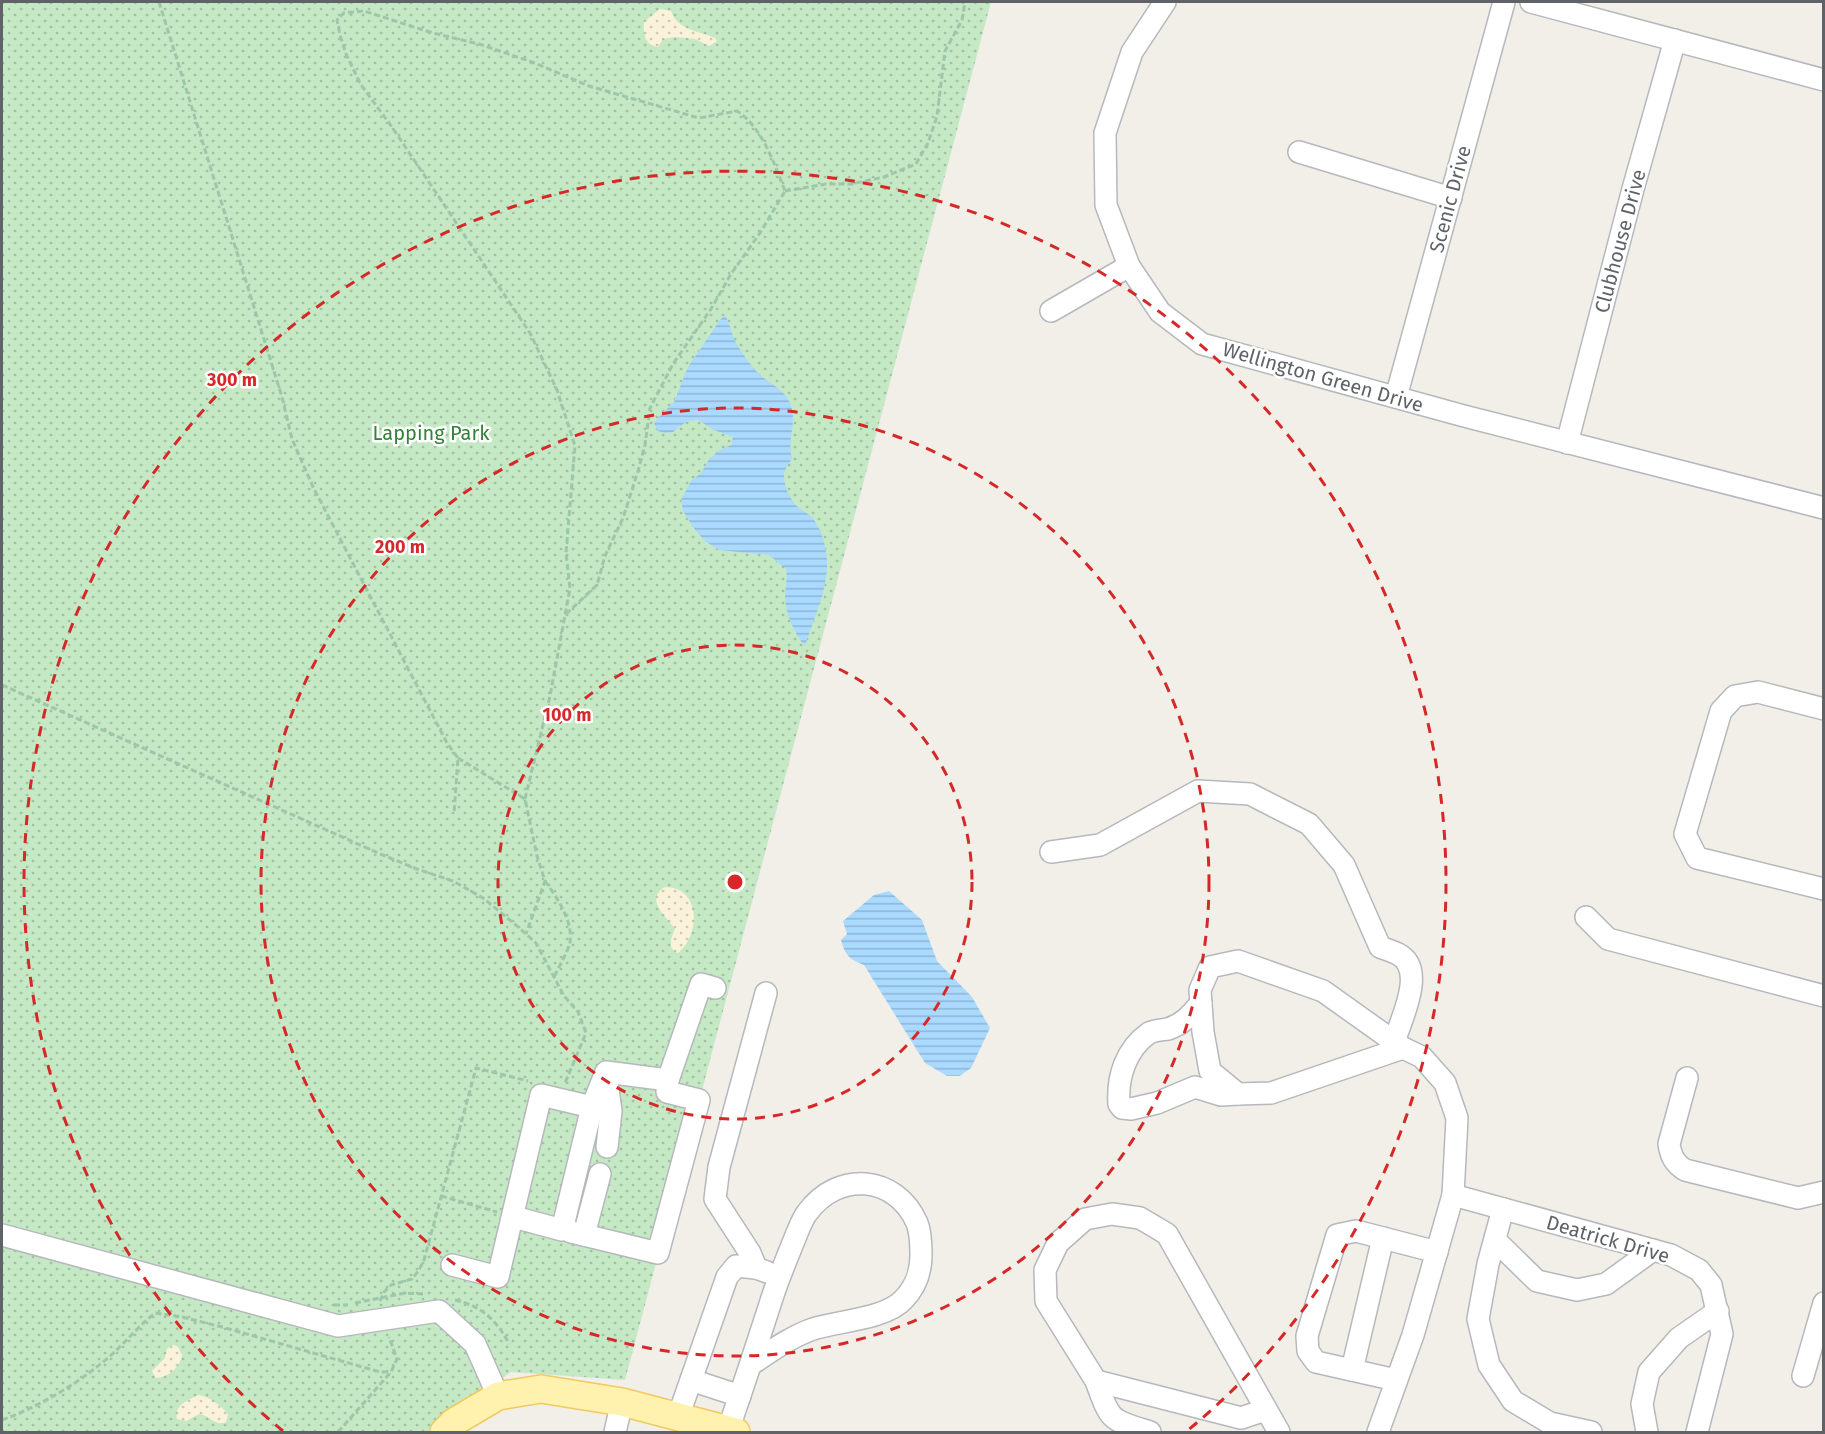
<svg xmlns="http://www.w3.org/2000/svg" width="1825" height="1434" font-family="'Fira Sans',sans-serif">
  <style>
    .grass { fill: url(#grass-dots) }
    .sand { fill: url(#sand-dots) }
    .water { fill: url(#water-rules) }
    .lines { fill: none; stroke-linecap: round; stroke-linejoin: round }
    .minor-casing { stroke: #b5b8bc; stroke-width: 24 }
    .major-casing { stroke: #f2c960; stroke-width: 30 }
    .path { stroke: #9cc7a9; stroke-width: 3; stroke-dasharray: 6 3; stroke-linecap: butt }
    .minor { stroke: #fff; stroke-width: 21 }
    .major { stroke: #fff2af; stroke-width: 27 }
    .ring { fill: none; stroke: #d62828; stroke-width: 3; stroke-dasharray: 10 8 }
    .labels { text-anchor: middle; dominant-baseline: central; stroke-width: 5; stroke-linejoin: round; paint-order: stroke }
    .street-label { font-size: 20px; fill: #5f6368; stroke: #fff }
    .park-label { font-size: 20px; fill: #348238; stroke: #fff }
    .centre { fill: #d62828; stroke: #fff; stroke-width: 3 }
    .ring-label { font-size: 18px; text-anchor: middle; font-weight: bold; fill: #d62828; stroke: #fff; stroke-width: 5; stroke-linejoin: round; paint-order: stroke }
  </style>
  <defs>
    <pattern id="grass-dots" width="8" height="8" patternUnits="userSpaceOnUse" patternTransform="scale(1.5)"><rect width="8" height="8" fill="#c5e8c5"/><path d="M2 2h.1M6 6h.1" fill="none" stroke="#a3c0a4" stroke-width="1.8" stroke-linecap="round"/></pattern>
    <pattern id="sand-dots" width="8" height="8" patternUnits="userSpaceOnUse" patternTransform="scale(1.5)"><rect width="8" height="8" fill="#fbf3d9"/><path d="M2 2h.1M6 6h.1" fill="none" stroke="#cec8b4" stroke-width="1.8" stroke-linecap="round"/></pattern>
    <pattern id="water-rules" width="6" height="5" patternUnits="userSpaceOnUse" patternTransform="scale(1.5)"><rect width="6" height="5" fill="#aadaff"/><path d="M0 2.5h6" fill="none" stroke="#8eb4d2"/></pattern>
  </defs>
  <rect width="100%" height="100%" fill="#f1efe8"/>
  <polygon class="grass" points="2,2 991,2 625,1380 511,1372 454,1413 441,1432 2,1432"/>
  <g class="sand">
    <path d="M660,9L671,11C677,30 699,31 715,38L717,41L709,46L695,39L675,37L663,39L658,47C645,45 643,34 644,22Z"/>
    <path d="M665,887C701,887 701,935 678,953C667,949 671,938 675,929C666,916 644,899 665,887Z"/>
    <path d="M174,1345L178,1347L182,1355C180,1367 169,1377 156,1378L152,1371L165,1358C166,1350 166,1347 174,1345Z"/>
    <path d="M198,1395C208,1396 222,1406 228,1414L226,1422C215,1427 210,1415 199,1414L186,1421L177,1419C174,1405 187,1401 198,1395Z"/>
  </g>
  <g class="water">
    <path d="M725,315C730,324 731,332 735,341C741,352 749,363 757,372C766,382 781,387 788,399C800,420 786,436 792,458C790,462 787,466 785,470C781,483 790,500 799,508C803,511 807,513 811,516C821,527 826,546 827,560C828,590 814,618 805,646C794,633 786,615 785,597C785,588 788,579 786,569L769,555L719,550L705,541L695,530L683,511L681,500L691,481L701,473L708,461L718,451L731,445L733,437L714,430L698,420L687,421L673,432L665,433L658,431L654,424L658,418L674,402L688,367L720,320Z"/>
    <path d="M889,891L922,920L937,961L972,997L990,1028L971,1068L960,1076H947L925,1063L864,965C850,960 845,955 841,940L847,934L843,921L874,895Z"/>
  </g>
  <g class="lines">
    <g class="minor-casing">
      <g id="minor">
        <polyline points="1165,2 1132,52 1105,133 1106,205 1129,266 1160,312 1202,344 1464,416 1824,508"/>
        <polyline points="1531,2 1824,80"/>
        <polyline points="1299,152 1451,198"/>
        <polyline points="1051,311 1129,266"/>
        <polyline points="1396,397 1504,2"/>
        <polyline points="1567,443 1633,189 1675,40"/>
        <polyline points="1824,709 1758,692 1735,696 1721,711 1685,834 1697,858 1824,889"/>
        <path d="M1051,852L1100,845L1198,791L1250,794L1309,824L1344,865L1380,947C1385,949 1392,951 1398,954C1427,969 1401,1019 1394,1042"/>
        <polyline points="1586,917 1608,939 1824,996"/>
        <polygon points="1238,961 1323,991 1403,1048 1271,1093 1238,1094 1210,1071 1203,1032 1200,990 1210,967"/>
        <path d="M1201,1003C1191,1015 1183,1024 1168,1029C1161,1030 1155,1030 1149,1033C1126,1049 1117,1077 1119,1104L1122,1108L1131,1109L1157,1103L1195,1087L1221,1095L1238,1094"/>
        <polyline points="606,1075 611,1111 607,1147"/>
        <path d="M1687,1078L1669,1144C1671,1156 1674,1163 1685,1170L1798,1198L1824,1192"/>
        <polyline points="592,1107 606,1072 668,1080"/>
        <polyline points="1453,1195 1671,1255 1699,1270 1711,1285 1722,1334 1697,1432"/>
        <polyline points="1503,1209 1488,1264 1478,1319 1489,1365 1513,1401 1550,1423 1591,1432"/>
        <polyline points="571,1232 584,1235 600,1174"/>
        <polyline points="2,1235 338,1326 439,1311 475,1344 498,1396"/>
        <polyline points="584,1235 658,1253 699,1100 667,1092 668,1080 701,984 715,988"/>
        <polyline points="1495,1240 1537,1281 1577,1290 1606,1284 1653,1250"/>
        <polyline points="452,1265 498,1277 541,1095 592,1107 562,1230 514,1217"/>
        <polyline points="756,1268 750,1253 715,1199 719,1167 766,993"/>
        <polyline points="1352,1370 1383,1238"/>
        <polyline points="1803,1376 1824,1303"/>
        <polyline points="691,1380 740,1396"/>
        <polyline points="1396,1380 1316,1362 1308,1351 1307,1336 1337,1235 1356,1231 1437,1252"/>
        <path d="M1096,1381C1111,1422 1109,1419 1150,1432"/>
        <polyline points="1265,1410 1241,1418 1096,1381 1046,1301 1045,1270 1058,1243 1085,1219 1112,1214 1140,1218 1167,1234 1279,1432"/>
        <polyline points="678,1417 727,1277 736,1266 756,1268 767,1272"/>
        <path d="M728,1430C744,1385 759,1338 774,1292C781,1272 789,1253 797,1233C800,1226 803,1218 807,1213C838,1170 896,1175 917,1223C921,1233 921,1245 921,1255C921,1273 916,1287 903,1300C885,1319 838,1321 813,1329C790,1337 770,1352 750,1365"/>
        <polyline points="615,1432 622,1402"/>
        <polyline points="1378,1432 1413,1335 1453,1195 1457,1118 1445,1083 1422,1057 1403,1048"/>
        <polyline points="1647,1432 1642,1404 1649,1372 1679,1338 1718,1311"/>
      </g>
    </g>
    <g class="major-casing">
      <polyline id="major" points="444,1432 454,1422 498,1396 541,1389 622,1402 736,1432"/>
    </g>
    <g class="path">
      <polyline points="159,2 282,397 292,439 313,487 447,743 458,758 454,814"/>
      <polyline points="785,191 826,184 851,184 884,177 916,164 928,143 937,116 945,51 962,20 965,2"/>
      <polyline points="566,614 597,585 605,556 623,518 638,471 645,445 650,408 673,364 711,309 731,274 760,233 785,191"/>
      <polyline points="2,685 378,853 417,869 453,881 483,898 517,926 536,943 564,996 578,1012 586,1033 565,1083"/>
      <polyline points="458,758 525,799 537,856 545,881 526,934"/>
      <path d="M525,799L550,696L570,588L566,553L575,446L557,390L530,333L392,127L361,85L346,54L340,35L337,20L344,13L364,11L433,33L479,44L532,62L589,86L699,118L737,111C762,127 774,163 785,191"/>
      <path d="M545,881C557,898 573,920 570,942C568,952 558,968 554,977"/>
      <polyline points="441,1196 497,1212"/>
      <path d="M455,1300C481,1306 497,1320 509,1344"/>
      <polyline points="380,1301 384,1292 391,1285 412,1279 419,1270 424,1260 476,1068 528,1081"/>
      <polyline points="355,1303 405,1293 425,1294"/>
      <polyline points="334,1305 348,1305"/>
      <path d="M2,1420C38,1407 74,1386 103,1362C122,1347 136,1328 155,1313L182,1317L222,1327L380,1372H391"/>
      <polyline points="338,1432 391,1372 397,1359 389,1337"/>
    </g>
    <use href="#minor" class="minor"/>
    <use href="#major" class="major"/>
  </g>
  <g class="ring">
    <circle cx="735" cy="882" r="237"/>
    <circle cx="735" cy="882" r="474"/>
    <path d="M283 1431A711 711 0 1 1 1187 1431"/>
  </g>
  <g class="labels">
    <g class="street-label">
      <text transform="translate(1450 199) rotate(-75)">Scenic Drive</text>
      <text transform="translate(1620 241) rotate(-75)">Clubhouse Drive</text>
      <text transform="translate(1323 377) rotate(16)">Wellington Green Drive</text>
      <text transform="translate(1608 1239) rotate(16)">Deatrick Drive</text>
    </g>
    <g class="park-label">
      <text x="431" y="433">Lapping Park</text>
    </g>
  </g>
  <circle cx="735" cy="882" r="9" class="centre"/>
  <g class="ring-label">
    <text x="232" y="386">300 m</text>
    <text x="400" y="553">200 m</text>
    <text x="567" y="721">100 m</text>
  </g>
  <rect width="1825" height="1434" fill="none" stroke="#5f6368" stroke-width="6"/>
</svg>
